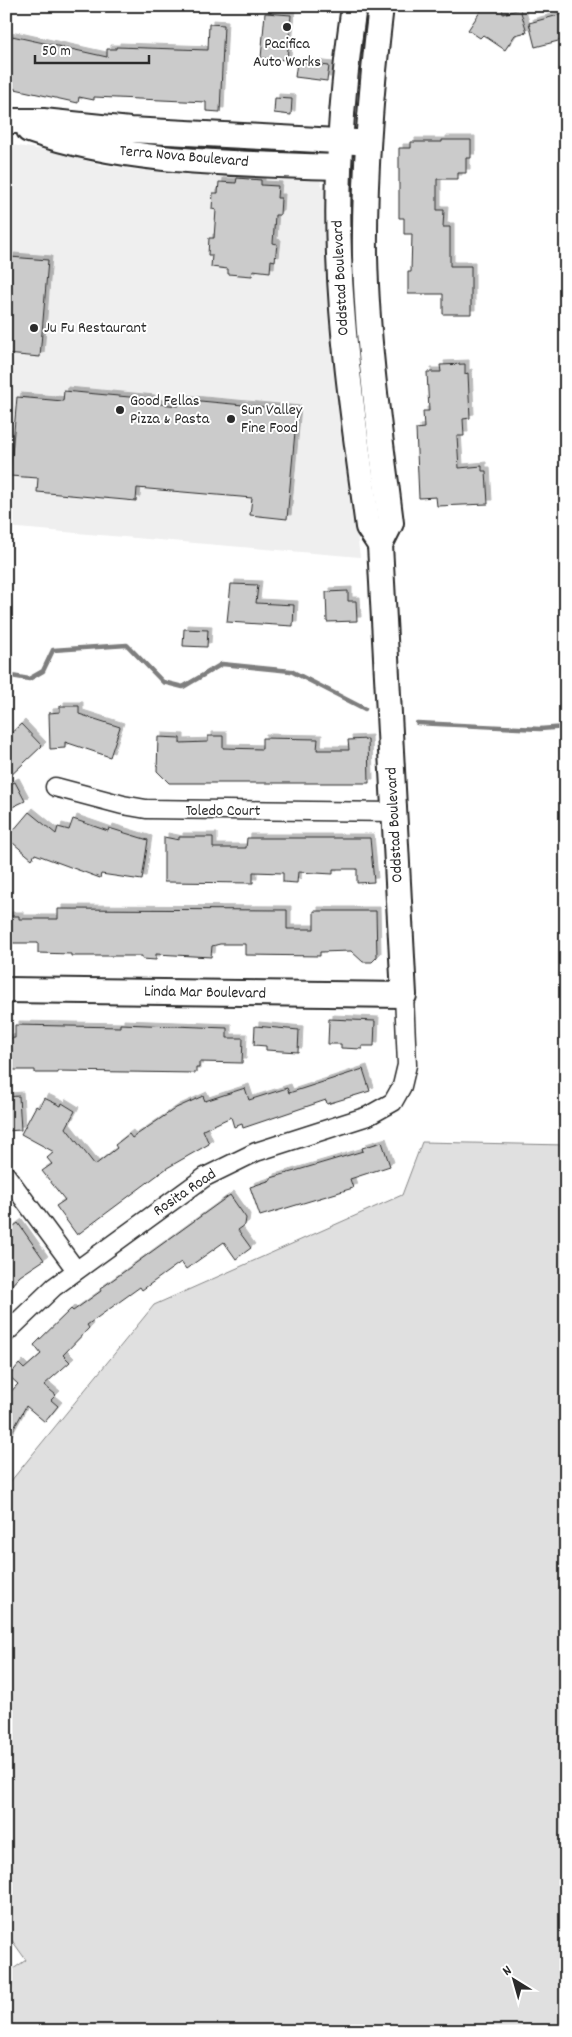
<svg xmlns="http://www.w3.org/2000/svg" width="572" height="2037" font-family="Dekko,sans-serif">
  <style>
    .built { fill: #efefef }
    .green { fill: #e0e0e0; stroke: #868686 }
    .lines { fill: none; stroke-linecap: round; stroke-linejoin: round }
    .stream { stroke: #7e7e7e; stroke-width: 4.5 }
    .building { fill: #cbcbcb; stroke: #2b2b2b; filter: url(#shadow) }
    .street-casing { stroke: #2b2b2b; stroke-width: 21 }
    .secondary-casing { stroke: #2b2b2b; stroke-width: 28 }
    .street { stroke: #fff; stroke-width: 18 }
    .secondary { stroke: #fff; stroke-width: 24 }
    .poi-dot { fill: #2b2b2b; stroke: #fff; stroke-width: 2 }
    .labels { text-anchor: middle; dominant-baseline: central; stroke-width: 4; stroke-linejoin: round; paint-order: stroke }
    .poi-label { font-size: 16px; fill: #2b2b2b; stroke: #fff; text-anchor: start }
    .street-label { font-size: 16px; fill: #2b2b2b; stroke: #fff }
  </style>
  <defs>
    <filter id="shadow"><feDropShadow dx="4" dy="-4" stdDeviation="0" flood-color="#0004"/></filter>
  </defs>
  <rect width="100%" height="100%" fill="#fff"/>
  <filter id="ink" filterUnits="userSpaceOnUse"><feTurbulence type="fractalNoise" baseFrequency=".02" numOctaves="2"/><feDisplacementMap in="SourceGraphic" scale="10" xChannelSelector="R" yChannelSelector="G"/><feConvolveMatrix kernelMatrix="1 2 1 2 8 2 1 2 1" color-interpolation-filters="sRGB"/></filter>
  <g filter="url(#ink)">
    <polygon class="built" points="6,144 62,153 101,165 138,170 313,178 320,181 328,197 329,303 333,352 360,557 6,527"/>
    <polygon class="green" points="422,1142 566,1145 566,2031 6,2031 6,1974 26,1960 6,1932 6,1487 154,1305 402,1195"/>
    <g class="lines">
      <g class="stream">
        <polyline points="6,675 29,679 43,671 53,650 127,645 163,682 183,687 222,664 291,671 365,709"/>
        <polyline points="417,723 540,729 566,727"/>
      </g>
    </g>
    <g class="building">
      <polygon points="484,6 502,6 503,14 520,9 527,32 515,35 505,50 483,35 480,38 468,30"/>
      <polygon points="265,13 291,15 287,60 261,58"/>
      <polygon points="566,13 566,39 535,47 529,23"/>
      <polygon points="209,24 224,25 220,112 206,111 206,102 94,97 94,100 79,97 78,103 6,87 6,37 12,38 12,36 107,57 107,49 116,49 116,47 208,50"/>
      <polygon points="297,62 329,66 327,81 295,77"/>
      <polygon points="275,98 292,99 291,115 274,113"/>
      <polygon points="442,140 471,140 471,158 466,158 466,173 458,173 458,179 437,179 437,210 444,210 443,227 450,227 450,266 471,266 471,314 443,314 443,294 408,294 408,272 411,272 412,234 404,234 404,218 399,218 399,148 411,148 411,142 442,142"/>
      <polygon points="237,178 261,180 261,185 278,186 277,198 281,198 280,215 275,215 273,243 277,244 275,261 271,260 270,272 253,270 252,276 228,274 228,269 211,267 212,255 208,255 209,238 214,238 216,210 212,209 213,193 218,193 219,182 236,183"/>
      <polygon points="10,257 48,260 40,357 6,354 6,303"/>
      <polygon points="465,364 465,374 468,373 470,418 463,419 464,436 457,436 459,468 482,466 482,471 486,471 488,504 437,506 436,497 419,498 416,429 424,428 423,411 429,411 427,372 441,372 440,365"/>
      <polygon points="64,391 151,399 151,403 178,406 179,399 297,410 287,519 250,515 252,498 137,488 136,501 37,492 38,478 10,476 17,397 63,401"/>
      <polygon points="231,584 258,585 256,603 294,605 293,626 227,622"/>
      <polygon points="348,591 348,601 356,601 357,621 327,622 326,592"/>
      <polygon points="184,629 208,630 207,647 183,646"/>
      <polygon points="60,706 79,706 79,714 120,727 110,757 65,742 65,748 50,749 49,713 60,712"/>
      <polygon points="21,724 42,746 6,780 6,738"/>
      <polygon points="208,736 223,736 223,748 262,749 262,738 318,739 317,750 349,750 348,740 368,739 369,783 169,783 157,771 158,737 180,738 180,743 208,742"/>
      <polygon points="15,782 25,801 6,810 6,786"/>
      <polygon points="29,812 56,834 58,827 69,830 73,819 108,831 109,828 148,840 142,880 101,874 100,878 35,854 32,859 7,838"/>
      <polygon points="164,837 179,840 179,837 213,837 213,848 246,848 247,838 370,838 374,882 357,883 357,869 333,869 333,874 298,872 297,883 283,882 283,873 253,872 253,883 164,882"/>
      <polygon points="58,909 287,910 287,929 314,929 314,911 376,911 377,957 372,962 363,962 351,951 320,952 320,956 245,955 245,944 220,944 212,946 211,957 156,954 156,960 142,959 142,956 71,956 71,954 38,953 38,943 6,943 6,916 19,916 19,919 58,919"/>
      <polygon points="329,1019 375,1021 374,1046 362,1046 362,1049 341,1048 341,1044 328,1044"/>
      <polygon points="120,1024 227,1028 227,1038 243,1038 242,1063 199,1062 199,1068 196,1068 196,1073 58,1071 58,1073 35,1073 35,1070 6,1070 6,1039 15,1038 15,1025 120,1027"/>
      <polygon points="255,1026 299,1030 298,1052 266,1050 266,1046 254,1045"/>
      <polygon points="363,1069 370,1091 327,1104 326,1100 243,1128 242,1124 234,1127 231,1117 203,1130 209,1144 167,1168 77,1235 56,1206 65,1200 42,1171 52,1164 47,1158 54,1152 21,1134 36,1106 39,1108 44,1098 61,1106 62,1103 75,1111 66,1128 95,1165 117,1148 115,1145 129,1134 132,1138 176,1108 203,1096 205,1101 245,1088 249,1100 287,1088 289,1093"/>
      <polygon points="19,1096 21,1130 6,1131 6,1097"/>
      <polygon points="382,1142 390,1166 350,1179 353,1188 260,1216 250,1187 271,1180 271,1178 363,1151 362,1148"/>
      <polygon points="230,1195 246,1218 245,1225 238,1230 251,1248 236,1259 224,1242 186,1269 181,1262 142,1290 140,1287 87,1325 89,1328 63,1355 70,1362 44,1385 56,1395 51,1400 58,1406 45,1422 26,1406 6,1443 6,1397 18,1384 9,1376 19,1364 24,1369 41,1354 34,1345 71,1309 73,1311 101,1291 100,1289"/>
      <polygon points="18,1223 44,1260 20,1276 6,1291 6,1232"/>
    </g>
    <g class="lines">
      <g class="street-casing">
        <g id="street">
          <polyline points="55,787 123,805 146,809 395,812"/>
          <polyline points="6,1175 76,1270"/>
          <polyline points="6,1333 54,1287 205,1177 256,1152 368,1116 393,1102 402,1086 407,1065 404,995"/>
        </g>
      </g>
      <g class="secondary-casing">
        <g id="secondary">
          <path d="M354,6C342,89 336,172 339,255C342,346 356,436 368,527L380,545"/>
          <polyline points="6,121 43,121 130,130 356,142"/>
          <path d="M29,130C128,164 235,163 338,167"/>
          <path d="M6,990L404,995L380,545L391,523C380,435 367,345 365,256C364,172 371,89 381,6"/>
        </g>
      </g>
      <use href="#street" class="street"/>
      <use href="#secondary" class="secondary"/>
    </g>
  </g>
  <g class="poi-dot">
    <circle cx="287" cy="27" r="5"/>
    <circle cx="34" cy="328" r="5"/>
    <circle cx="120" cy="410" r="5"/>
    <circle cx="231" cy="419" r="5"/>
  </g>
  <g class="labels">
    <g class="poi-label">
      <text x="287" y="44" text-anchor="middle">Pacifica<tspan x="287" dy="18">Auto Works</tspan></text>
      <text x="44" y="328">Ju Fu Restaurant</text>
      <text x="130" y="401">Good Fellas<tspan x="130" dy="18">Pizza &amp; Pasta</tspan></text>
      <text x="241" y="410">Sun Valley<tspan x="241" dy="18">Fine Food</tspan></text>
    </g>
    <g class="street-label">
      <text transform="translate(184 157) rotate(5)">Terra Nova Boulevard</text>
      <text transform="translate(341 278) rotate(-93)">Oddstad Boulevard</text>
      <text x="223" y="811">Toledo Court</text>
      <text transform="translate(395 825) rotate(-93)">Oddstad Boulevard</text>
      <text transform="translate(205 993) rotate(1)">Linda Mar Boulevard</text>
      <text transform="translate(185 1193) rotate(-34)">Rosita Road</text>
    </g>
  </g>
  <rect width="572" height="2037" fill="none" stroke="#fff" stroke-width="25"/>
  <rect x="12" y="12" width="547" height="2012" fill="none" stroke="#2b2b2b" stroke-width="2" filter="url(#ink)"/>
  <g transform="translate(514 1980) rotate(323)" stroke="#ffffff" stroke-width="4" paint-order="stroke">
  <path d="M0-4L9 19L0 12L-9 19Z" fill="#2b2b2b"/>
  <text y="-8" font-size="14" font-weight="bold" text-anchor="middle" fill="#2b2b2b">N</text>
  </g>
  <path d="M35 55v8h114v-8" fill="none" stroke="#2b2b2b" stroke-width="2.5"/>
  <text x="42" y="55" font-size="15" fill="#2b2b2b" stroke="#ffffff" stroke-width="4" paint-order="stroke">50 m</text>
</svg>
